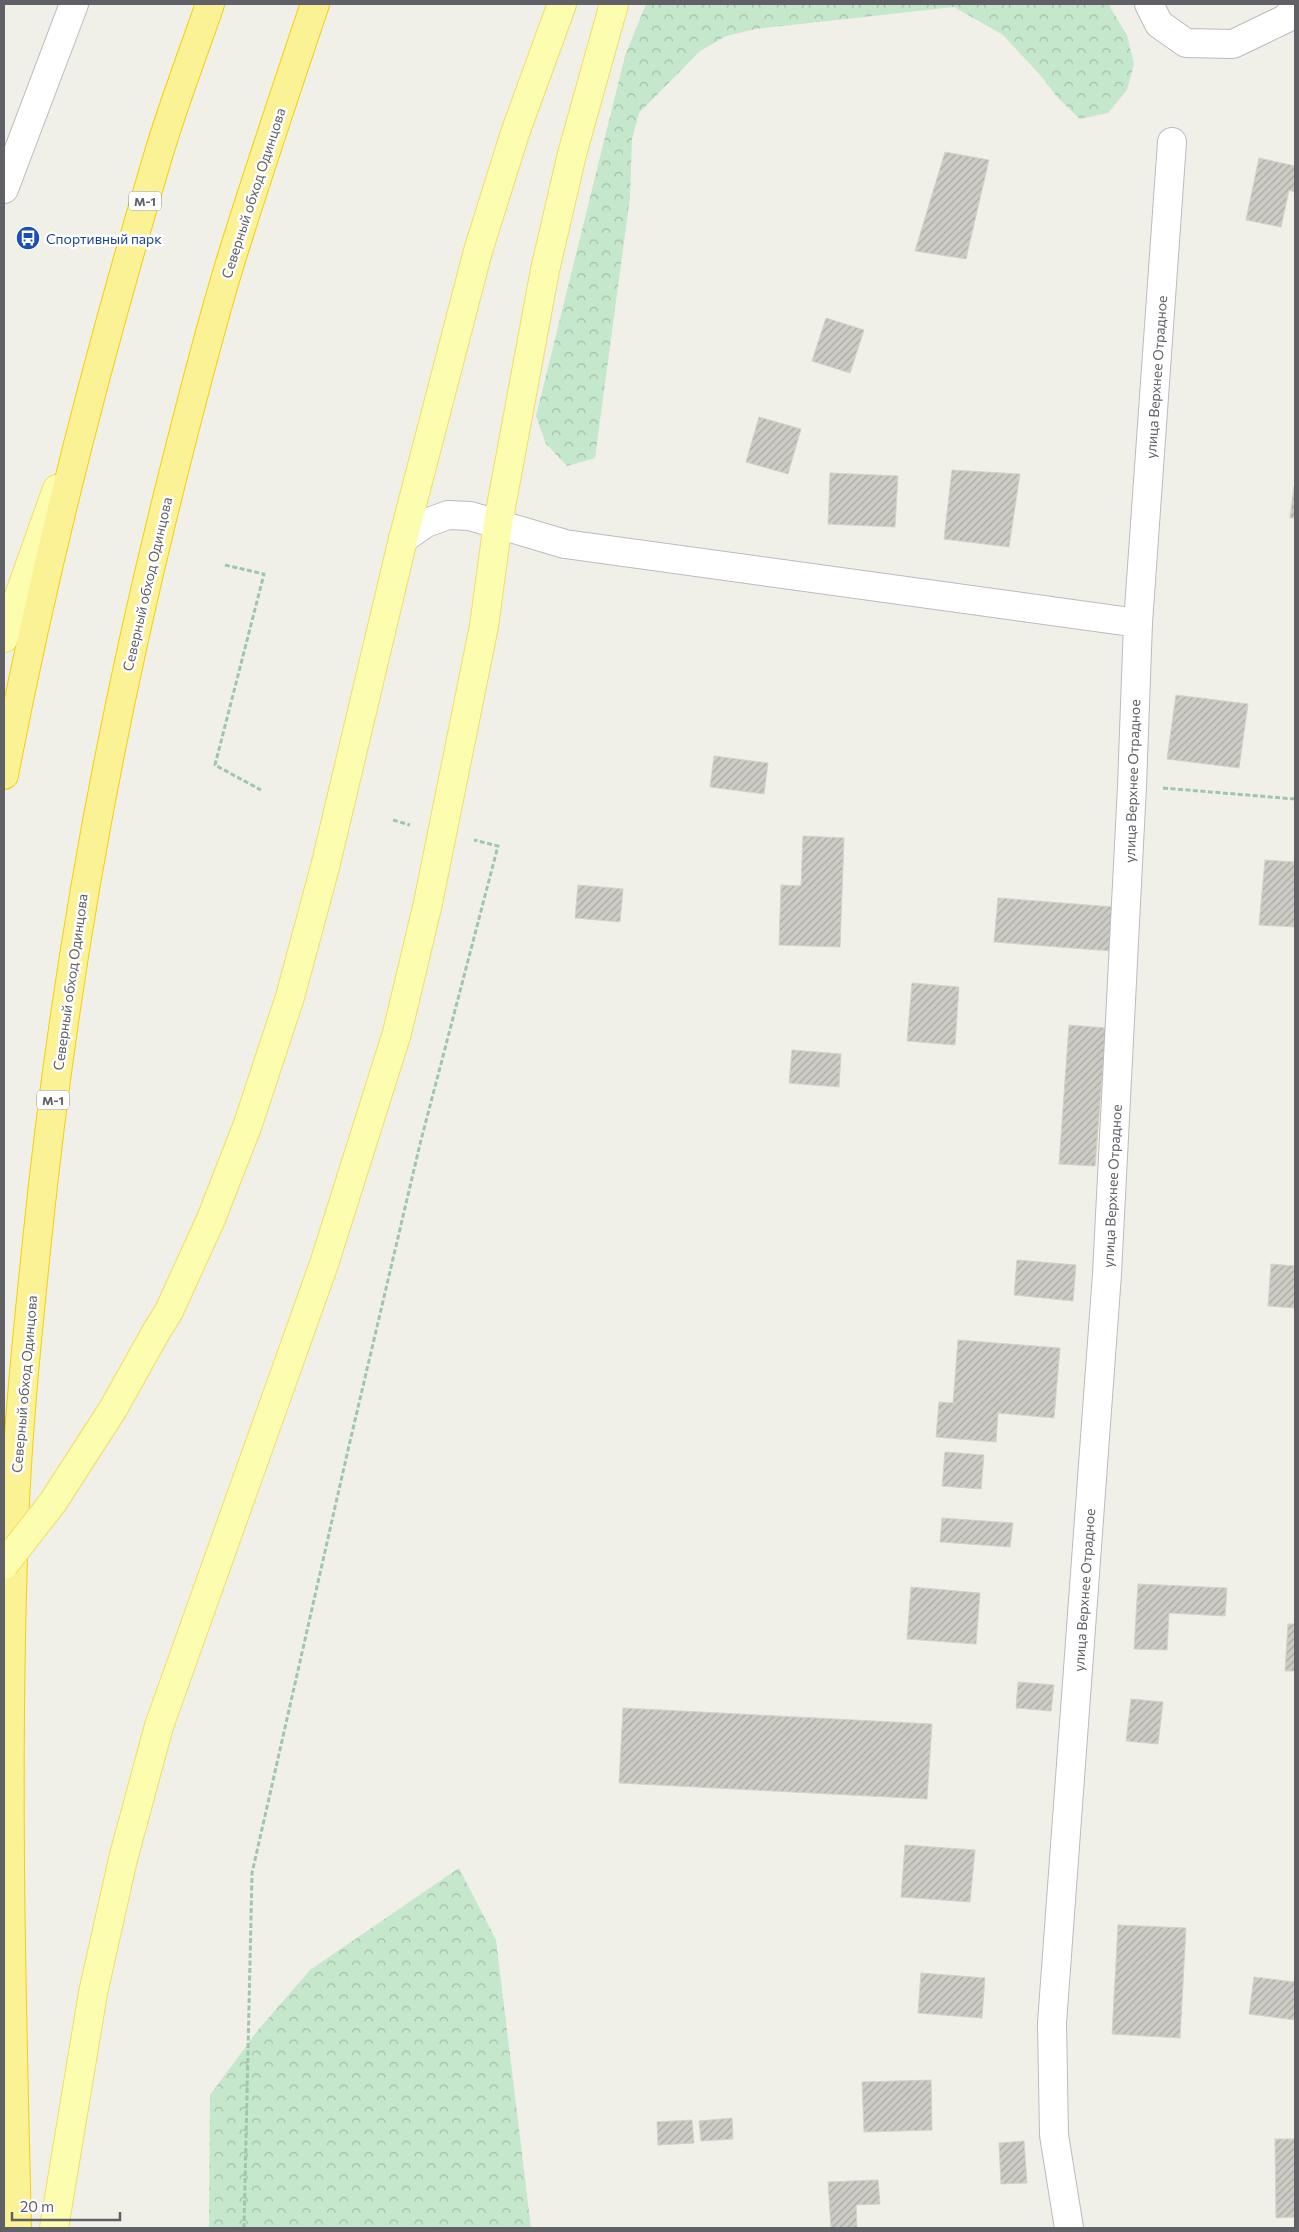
<svg xmlns="http://www.w3.org/2000/svg" width="1299" height="2232" font-family="Commissioner,sans-serif">
  <style>
    .forest { fill: url(#forest-crowns) }
    .building { fill: url(#building-hatch); stroke: #d5d3c6 }
    .lines { fill: none; stroke-linecap: round; stroke-linejoin: round }
    .minor-casing { stroke: #babbc1; stroke-width: 30 }
    .major-casing { stroke: #efdf63; stroke-width: 30 }
    .highway-casing { stroke: #f3d005; stroke-width: 30 }
    .path { stroke: #9dc6af; stroke-width: 3; stroke-dasharray: 5 2.5; stroke-linecap: butt }
    .minor { stroke: #fff; stroke-width: 28 }
    .major { stroke: #fdfdb0; stroke-width: 28 }
    .highway { stroke: #fbf295; stroke-width: 28 }
    .major-bridge-casing { stroke: #efdf63; stroke-width: 30; stroke-linecap: butt }
    .major-bridge { stroke: #fdfdb0; stroke-width: 28 }
    .labels { text-anchor: middle; dominant-baseline: central; stroke-width: 5; stroke-linejoin: round; paint-order: stroke }
    .shield { fill: #fff; stroke: #8f9095; stroke-width: 1 }
    .shield-label { font-size: 12px; font-weight: bold; fill: #5f6167 }
    .street-label { font-size: 14px; fill: #5f6167; stroke: #fff }
    .transit-label { font-size: 14px; fill: #164399; stroke: #fff; text-anchor: start }
  </style>
  <defs>
    <pattern id="forest-crowns" width="20" height="18" patternUnits="userSpaceOnUse" patternTransform="scale(1.25)"><rect width="20" height="18" fill="#c5e7cb"/><path d="M2 6a3 3 0 1 1 6 0M12 15a3 3 0 1 1 6 0" fill="none" stroke="#a3bfa9"/></pattern>
    <pattern id="building-hatch" width="6" height="6" patternUnits="userSpaceOnUse" patternTransform="scale(1.25)"><rect width="6" height="6" fill="#cccbc4"/><path d="M-1 1l2-2M0 6l6-6M5 7l2-2" fill="none" stroke="#a9a8a3"/></pattern>
  </defs>
  <rect width="100%" height="100%" fill="#f1f0e8"/>
  <g class="forest">
    <polygon points="646,4 1108,4 1127,35 1134,64 1127,90 1108,113 1080,119 1058,98 1041,76 1003,35 954,7 756,29 726,36 700,51 639,113 632,139 630,197 595,458 567,466 546,444 536,416 625,56"/>
    <polygon points="459,1868 496,1940 531,2228 209,2228 210,2095 258,2030 310,1970"/>
  </g>
  <g class="building">
    <polygon points="945,152 989,160 966,259 915,251"/>
    <polygon points="1259,158 1295,166 1295,192 1289,190 1281,227 1246,220"/>
    <polygon points="826,318 864,330 850,373 812,361"/>
    <polygon points="759,417 801,429 788,474 746,462"/>
    <polygon points="952,470 1020,474 1009,547 944,539"/>
    <polygon points="830,473 898,476 895,527 828,524"/>
    <polygon points="1294,486 1295,486 1295,518 1290,518"/>
    <polygon points="1176,695 1248,704 1239,768 1167,759"/>
    <polygon points="714,756 768,763 764,794 710,787"/>
    <polygon points="803,836 844,838 840,947 779,945 781,885 801,886"/>
    <polygon points="1265,860 1295,862 1295,927 1259,925"/>
    <polygon points="578,885 623,889 620,922 575,918"/>
    <polygon points="998,898 1114,907 1111,951 994,942"/>
    <polygon points="912,983 959,987 955,1045 907,1041"/>
    <polygon points="1069,1025 1106,1028 1095,1166 1059,1164"/>
    <polygon points="792,1050 841,1054 839,1087 789,1083"/>
    <polygon points="1017,1260 1076,1265 1073,1301 1014,1295"/>
    <polygon points="1271,1264 1295,1266 1295,1308 1268,1306"/>
    <polygon points="958,1340 1060,1348 1054,1418 998,1413 996,1442 936,1437 939,1402 953,1403"/>
    <polygon points="945,1452 984,1455 981,1489 942,1486"/>
    <polygon points="942,1518 1013,1523 1010,1547 940,1542"/>
    <polygon points="1138,1584 1227,1588 1225,1616 1169,1613 1167,1650 1134,1649"/>
    <polygon points="911,1587 980,1593 976,1644 907,1639"/>
    <polygon points="1288,1624 1295,1624 1295,1671 1285,1671"/>
    <polygon points="1018,1682 1054,1685 1051,1711 1016,1708"/>
    <polygon points="1131,1699 1163,1702 1158,1744 1126,1741"/>
    <polygon points="623,1708 932,1724 927,1799 619,1783"/>
    <polygon points="905,1845 975,1850 970,1902 901,1897"/>
    <polygon points="1118,1925 1186,1928 1180,2038 1112,2034"/>
    <polygon points="921,1973 985,1978 982,2018 918,2013"/>
    <polygon points="1254,1977 1295,1982 1295,2020 1249,2014"/>
    <polygon points="931,2080 932,2130 864,2132 862,2082"/>
    <polygon points="732,2118 733,2139 701,2141 699,2121"/>
    <polygon points="692,2120 694,2143 658,2145 657,2122"/>
    <polygon points="1275,2139 1295,2139 1295,2217 1276,2218"/>
    <polygon points="1024,2141 1027,2183 1001,2184 999,2143"/>
    <polygon points="878,2180 880,2204 856,2205 857,2228 831,2228 828,2182"/>
  </g>
  <g class="lines">
    <g class="minor-casing">
      <g id="minor">
        <polyline points="1149,4 1159,24 1186,43 1233,44 1285,19 1295,9"/>
        <polyline points="4,189 74,4"/>
        <polyline points="403,539 426,523 448,515 470,516 565,544 1138,623"/>
        <polyline points="1069,2228 1054,2135 1052,2023 1107,1274 1132,786 1138,623 1172,142"/>
      </g>
    </g>
    <g class="major-casing">
      <g id="major">
        <polyline points="4,638 57,489"/>
        <polyline points="156,1332 169,1311 211,1219 248,1124 290,997 325,867 403,539 478,251 515,133 562,4"/>
        <polyline points="54,2228 93,1993 123,1859 159,1726 324,1264 397,1033 428,903 484,626 498,523 545,270 572,154 614,4"/>
      </g>
    </g>
    <g class="highway-casing">
      <g id="highway">
        <path d="M4,775C44,566 97,360 158,156C173,105 193,54 210,4"/>
        <path d="M17,2228C11,1986 5,1744 15,1502C19,1415 28,1328 37,1241C62,995 104,755 163,515C184,430 205,346 230,263C257,176 286,90 315,4"/>
      </g>
    </g>
    <g class="path">
      <polyline points="225,565 264,574 215,765 261,790"/>
      <polyline points="1163,788 1295,799"/>
      <polyline points="393,820 410,825"/>
      <polyline points="244,2228 252,1873 348,1450 420,1144 498,846 474,840"/>
    </g>
    <use href="#minor" class="minor"/>
    <use href="#major" class="major"/>
    <use href="#highway" class="highway"/>
    <g class="major-bridge-casing">
      <polyline id="major-bridge" points="4,1565 53,1502 113,1409 156,1332"/>
    </g>
    <use href="#major-bridge" class="major-bridge"/>
  </g>
  <defs>
    <g id="bus-disc" transform="scale(1.25)"><circle r="9.5" fill="#1a4fb4" stroke="#fff"/><path d="M-5-6H5V4H4V6H2V4H-2V6H-4V4H-5ZM-3.5-4V0h7V-4ZM-3.5 1.2v1.5H-2V1.2ZM2 1.2v1.5H3.5V1.2Z" fill="#fff"/></g>
  </defs>
  <g fill-rule="evenodd">
    <use href="#bus-disc" x="28" y="238"/>
  </g>
  <g class="labels">
    <g class="shield">
      <rect x="129" y="191.5" width="32" height="19" rx="4"/>
      <rect x="37" y="1090.5" width="32" height="19" rx="4"/>
    </g>
    <g class="shield-label">
      <text x="145" y="201">М-1</text>
      <text x="53" y="1100">М-1</text>
    </g>
    <g class="street-label">
      <text transform="translate(253 193) rotate(-72)">Северный обход Одинцова</text>
      <text transform="translate(1156 377) rotate(-86)">улица Верхнее Отрадное</text>
      <text transform="translate(147 584) rotate(-77)">Северный обход Одинцова</text>
      <text transform="translate(1132 781) rotate(-88)">улица Верхнее Отрадное</text>
      <text transform="translate(70 982) rotate(-82)">Северный обход Одинцова</text>
      <text transform="translate(1112 1186) rotate(-87)">улица Верхнее Отрадное</text>
      <text transform="translate(24 1384) rotate(-85)">Северный обход Одинцова</text>
      <text transform="translate(1084 1590) rotate(-86)">улица Верхнее Отрадное</text>
    </g>
    <g class="transit-label">
      <text x="46" y="238">Спортивный парк</text>
    </g>
  </g>
  <rect width="1299" height="2232" fill="none" stroke="#5f6167" stroke-width="10"/>
  <path d="M12 2212v8h108v-8" fill="none" stroke="#5f6167" stroke-width="2.5"/>
  <text x="20" y="2212" font-size="15" fill="#5f6167" stroke="#ffffff" stroke-width="4" paint-order="stroke">20 m</text>
</svg>
